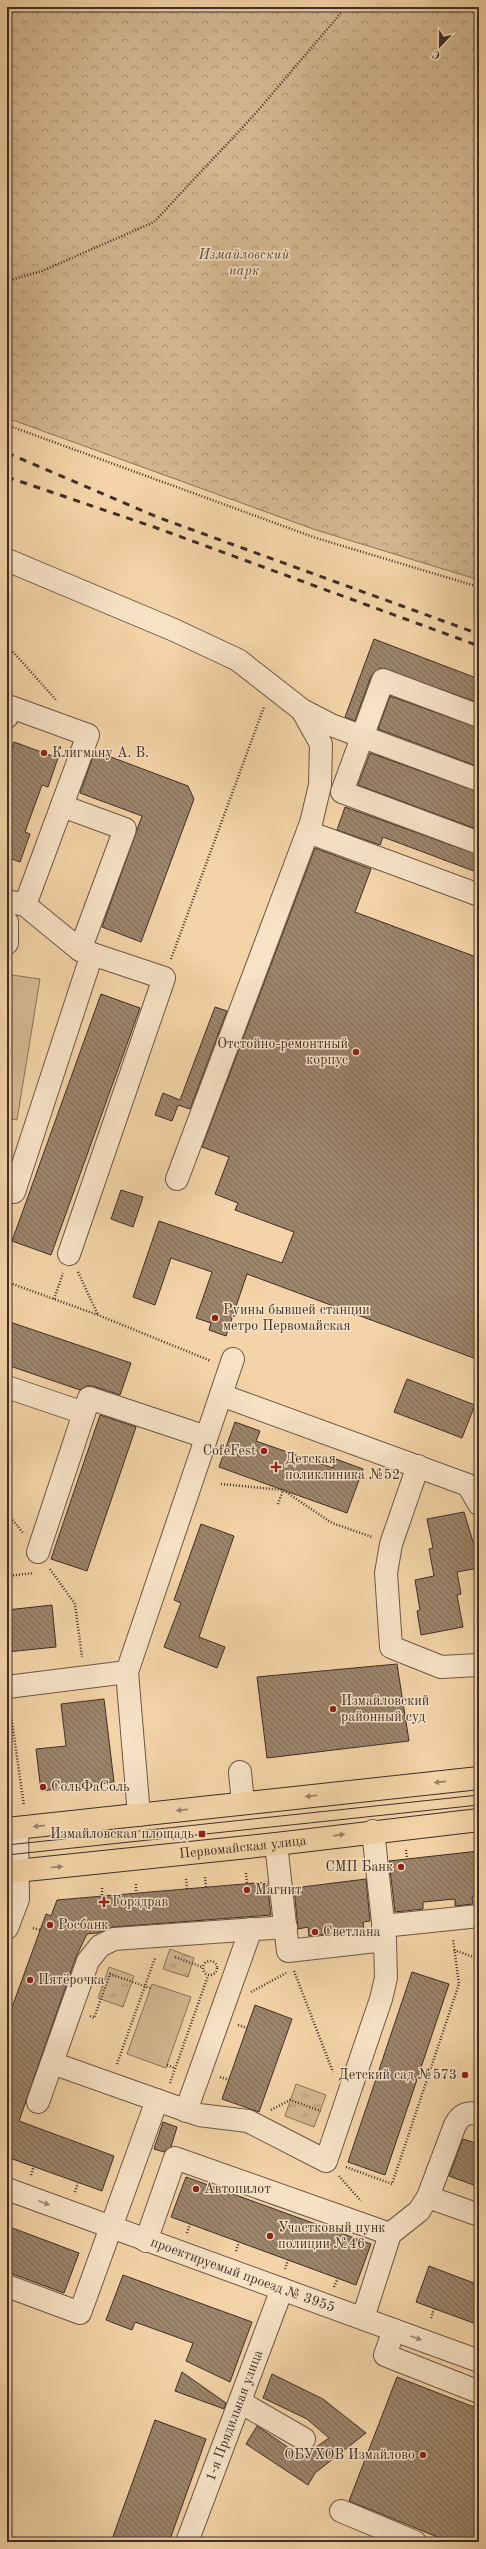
<svg xmlns="http://www.w3.org/2000/svg" width="486" height="2549" font-family="'Old Standard TT',serif">
  <style>
    .grass { fill: url(#grass-tufts); stroke: #8a725c }
    .forest { fill: url(#forest-crowns); stroke: #8a725c }
    .pitch { fill: #d4b791; stroke: #8a725c }
    .building { fill: url(#building-back-hatch); stroke: #3f2e27 }
    .lines { fill: none; stroke-linecap: round; stroke-linejoin: round }
    .minor-casing { stroke: #6c5747; stroke-width: 24 }
    .major-casing { stroke: #3f2e27; stroke-width: 24 }
    .path { stroke: #3f2e27; stroke-width: 2.5; stroke-dasharray: 1 2; stroke-linecap: butt }
    .minor { stroke: #f7e2c6; stroke-width: 22 }
    .major { stroke: #f3d3a7; stroke-width: 22 }
    .tram { stroke: #3f2e27; stroke-width: 1 }
    .rail { stroke: #3f2e27; stroke-width: 3; stroke-dasharray: 7 7; stroke-linecap: butt }
    .oneway { fill: #998067 }
    .oneway2 { fill: #9b8876 }
    .poi-dot { fill: #8f2418; stroke: #f7e2c6; stroke-width: 1.5 }
    .labels { text-anchor: middle; dominant-baseline: central; stroke-width: 3; stroke-linejoin: round; paint-order: stroke }
    .park-label { font-size: 14px; font-style: italic; fill: #5d493c; stroke: #f7e2c6 }
    .poi-label { font-size: 14px; fill: #3f2e27; stroke: #f7e2c6; text-anchor: start }
    .street-label { font-size: 14px; fill: #3f2e27; stroke: #f7e2c6 }
  </style>
  <defs>
    <pattern id="grass-tufts" width="24" height="20" patternUnits="userSpaceOnUse"><rect width="24" height="20" fill="#d4b791"/><path d="M3 7l-1-3M5 7V3M7 7l1-3M15 17l-1-3M17 17v-4M19 17l1-3" fill="none" stroke="#ad9576"/></pattern>
    <pattern id="forest-crowns" width="20" height="18" patternUnits="userSpaceOnUse"><rect width="20" height="18" fill="#d4b791"/><path d="M2 6a3 3 0 1 1 6 0M12 15a3 3 0 1 1 6 0" fill="none" stroke="#ad9576"/></pattern>
    <pattern id="building-back-hatch" width="6" height="6" patternUnits="userSpaceOnUse"><rect width="6" height="6" fill="#9d846a"/><path d="M-1 5l2 2M0 0l6 6M5-1l2 2" fill="none" stroke="#816c57"/></pattern>
  </defs>
  <rect width="100%" height="100%" fill="#f3d3a7"/>
  <filter id="stains"><feTurbulence type="fractalNoise" baseFrequency=".005" numOctaves="4"/><feColorMatrix values="0 0 0 0 .2 0 0 0 0 .09 0 0 0 0 .02 0 0 0 .5 -.17"/></filter>
  <radialGradient id="worn" r=".72"><stop offset=".6" stop-color="#630" stop-opacity="0"/><stop offset="1" stop-color="#630" stop-opacity=".3"/></radialGradient>
  <g class="grass">
    <polygon points="170,1949 194,1958 188,1977 163,1969"/>
    <polygon points="109,1967 134,1976 123,2007 98,1998"/>
    <polygon points="296,2084 326,2095 314,2127 285,2116"/>
  </g>
  <polygon class="forest" points="7,7 479,7 479,580 316,530 7,418"/>
  <g class="pitch">
    <polygon points="12,975 40,979 17,1120 7,1118 7,1005"/>
    <polygon points="152,1984 191,1997 166,2068 127,2054"/>
  </g>
  <g class="building">
    <polygon points="374,639 479,679 479,703 381,668 371,676 355,721 345,717"/>
    <polygon points="390,696 479,728 479,767 378,729"/>
    <polygon points="14,742 58,758 48,787 42,785 25,832 30,834 20,862 7,857 7,762"/>
    <polygon points="95,751 188,786 194,799 141,942 102,927 142,816 80,793"/>
    <polygon points="370,753 479,792 479,830 358,785"/>
    <polygon points="345,807 479,855 479,873 383,837 380,845 337,830"/>
    <polygon points="315,848 371,869 355,912 479,958 479,1360 247,1274 226,1336 209,1330 211,1323 196,1318 212,1272 171,1258 155,1305 133,1297 159,1221 282,1263 294,1232 235,1210 238,1203 215,1194 229,1157 202,1147"/>
    <polygon points="101,994 140,1008 51,1255 12,1241"/>
    <polygon points="215,1007 227,1011 190,1109 178,1105 172,1121 155,1115 163,1093 180,1100"/>
    <polygon points="121,1190 143,1197 133,1227 111,1219"/>
    <polygon points="7,1321 131,1363 120,1395 93,1386 86,1386 80,1390 7,1365"/>
    <polygon points="407,1379 475,1405 462,1438 394,1412"/>
    <polygon points="100,1415 136,1427 87,1571 51,1559"/>
    <polygon points="235,1422 260,1431 256,1441 333,1468 336,1459 363,1469 347,1513 219,1467"/>
    <polygon points="464,1512 473,1542 479,1540 479,1568 457,1572 461,1594 457,1595 463,1627 421,1635 417,1611 420,1610 415,1580 434,1576 429,1549 433,1548 427,1519"/>
    <polygon points="201,1524 234,1536 199,1637 225,1647 217,1668 164,1647 181,1603 174,1600"/>
    <polygon points="52,1605 56,1647 7,1652 7,1610"/>
    <polygon points="397,1664 409,1741 267,1758 257,1677"/>
    <polygon points="104,1699 114,1782 41,1791 36,1749 66,1746 61,1704"/>
    <polygon points="479,1851 479,1896 472,1897 473,1904 455,1906 455,1899 423,1902 423,1909 395,1912 389,1861"/>
    <polygon points="366,1879 370,1921 363,1922 364,1930 309,1936 308,1927 298,1929 294,1888"/>
    <polygon points="267,1882 271,1915 113,1927 97,1933 87,1934 76,1957 19,2121 114,2156 102,2191 7,2157 9,2149 7,2148 7,2021 46,1914 51,1916 57,1900"/>
    <polygon points="412,1972 449,1984 385,2175 348,2162"/>
    <polygon points="255,2005 292,2019 259,2112 222,2099"/>
    <polygon points="163,2122 177,2127 171,2147 164,2152 154,2149"/>
    <polygon points="463,2139 479,2144 479,2187 449,2176"/>
    <polygon points="186,2177 371,2244 356,2285 171,2217"/>
    <polygon points="7,2226 79,2253 64,2293 7,2272"/>
    <polygon points="429,2266 479,2285 479,2325 416,2302"/>
    <polygon points="123,2275 252,2322 230,2382 186,2361 193,2343 135,2322 132,2330 106,2320"/>
    <polygon points="182,2372 226,2403 224,2409 175,2391"/>
    <polygon points="272,2374 323,2399 366,2433 315,2473 308,2485 246,2444 257,2426 302,2457 329,2438 307,2419 263,2398"/>
    <polygon points="397,2377 479,2409 479,2542 450,2542 349,2501"/>
    <polygon points="155,2420 206,2439 169,2542 111,2542"/>
  </g>
  <g class="lines">
    <g class="minor-casing">
      <g id="minor">
        <polyline points="7,560 174,630 238,660 302,710 331,725 479,780"/>
        <polyline points="479,716 383,680 342,792 479,843"/>
        <polyline points="7,717 11,707 88,735 25,905"/>
        <polyline points="62,806 125,829 80,950"/>
        <polyline points="308,832 479,895"/>
        <polyline points="7,901 25,905 80,950 164,978 69,1254"/>
        <polyline points="7,922 7,943"/>
        <polyline points="177,1179 311,823 320,785 321,744 302,710"/>
        <polyline points="7,1191 14,1192 92,954"/>
        <polyline points="7,1387 84,1413"/>
        <polyline points="221,1395 468,1485 479,1504"/>
        <polyline points="418,1466 391,1544 386,1573 391,1647 441,1667 478,1665"/>
        <polyline points="38,1552 89,1398 206,1437"/>
        <polyline points="7,1687 127,1672"/>
        <polyline points="240,1772 243,1803"/>
        <polyline points="139,1815 127,1672 233,1359"/>
        <polyline points="276,1844 288,1951 385,1940 373,1831"/>
        <polyline points="383,1926 479,1916"/>
        <polyline points="7,1928 18,1899 17,1828"/>
        <polyline points="52,2063 199,2115 248,2121 326,2161 381,1999 386,1978 385,1940"/>
        <polyline points="38,2102 88,1961 100,1946 114,1939 286,1927"/>
        <polyline points="186,2111 251,1929"/>
        <path id="s1" d="M7,2189L479,2361"/>
        <polyline points="428,2197 479,2215"/>
        <polyline points="146,2241 175,2158 390,2234"/>
        <polyline points="7,2286 80,2313 157,2100"/>
        <path d="M363,2318L390,2234L419,2211L428,2197L455,2125C461,2114 467,2112 479,2114"/>
        <polyline points="394,2330 385,2355 479,2392"/>
        <polyline points="240,2402 304,2439"/>
        <polyline points="341,2511 415,2542"/>
        <path id="s2" d="M187,2542L282,2289"/>
      </g>
    </g>
    <g class="major-casing">
      <g id="major">
        <polyline points="7,1829 479,1778"/>
        <path id="s3" d="M7,1872L276,1844L479,1820"/>
      </g>
    </g>
    <g class="path">
      <polyline points="7,281 42,271 154,222 255,114 346,7"/>
      <polyline points="7,425 316,538 479,587"/>
      <polyline points="7,645 57,701"/>
      <polyline points="171,959 264,707"/>
      <polyline points="78,1272 98,1315"/>
      <polyline points="7,1282 98,1315 211,1361"/>
      <polyline points="54,1299 63,1273"/>
      <polyline points="221,1484 283,1490 332,1523 372,1537"/>
      <polyline points="278,1504 283,1490"/>
      <polyline points="7,1513 23,1533"/>
      <polyline points="50,1569 75,1604 82,1657"/>
      <polyline points="7,1576 34,1573"/>
      <polyline points="10,1708 24,1806"/>
      <polyline points="477,1843 478,1851"/>
      <polyline points="406,1850 407,1859"/>
      <polyline points="246,1873 247,1884"/>
      <polyline points="205,1877 206,1887"/>
      <polyline points="186,1879 187,1889"/>
      <polyline points="136,1884 136,1893"/>
      <polyline points="102,1888 102,1896"/>
      <polyline points="33,1928 40,1930"/>
      <polyline points="454,1950 479,1959"/>
      <polyline points="175,1957 202,1967"/>
      <circle cx="210" cy="1968" r="7"/>
      <polyline points="294,1971 333,2072"/>
      <polyline points="251,1992 288,1972"/>
      <polyline points="7,2011 10,2012"/>
      <polyline points="90,2016 94,2018 110,1974 150,1988"/>
      <polyline points="238,2025 247,2028"/>
      <polyline points="117,2064 155,1958"/>
      <polyline points="167,2065 175,2068"/>
      <polyline points="220,2077 229,2080"/>
      <polyline points="170,2083 208,1976"/>
      <polyline points="271,2110 290,2100 321,2111"/>
      <polyline points="346,2167 392,2184 459,1984 453,1939"/>
      <polyline points="31,2175 34,2166"/>
      <polyline points="339,2176 361,2201"/>
      <polyline points="75,2192 78,2183"/>
      <polyline points="187,2233 190,2224"/>
      <polyline points="236,2251 239,2242"/>
      <polyline points="285,2269 288,2260"/>
      <polyline points="334,2287 338,2278"/>
      <polyline points="431,2318 434,2309"/>
    </g>
    <use href="#minor" class="minor"/>
    <use href="#major" class="major"/>
    <g class="tram">
      <polyline points="7,1845 479,1795"/>
      <polyline points="7,1855 479,1805"/>
    </g>
    <g class="rail">
      <polyline points="7,453 157,517 479,634"/>
      <polyline points="7,477 154,527 479,646"/>
    </g>
  </g>
  <defs><path id="oneway-solid" d="M-6-.8H1V-3.2L6.5 0L1 3.2V.8H-6Z"/></defs>
  <g class="oneway">
    <use href="#oneway-solid" transform="translate(440 1782) rotate(174)"/>
    <use href="#oneway-solid" transform="translate(311 1796) rotate(174)"/>
    <use href="#oneway-solid" transform="translate(182 1810) rotate(174)"/>
    <use href="#oneway-solid" transform="translate(39 1826) rotate(174)"/>
    <use href="#oneway-solid" transform="translate(339 1835) rotate(-8)"/>
    <use href="#oneway-solid" transform="translate(57 1867) rotate(-5)"/>
  </g>
  <g class="oneway2">
    <use href="#oneway-solid" transform="translate(44 2203) rotate(21)"/>
    <use href="#oneway-solid" transform="translate(416 2338) rotate(20)"/>
  </g>
  <g class="poi-dot">
    <circle cx="44" cy="753" r="4"/>
    <circle cx="356" cy="1052" r="4"/>
    <circle cx="215" cy="1318" r="4"/>
    <circle cx="264" cy="1451" r="4"/>
    <path d="M274 1461h4v4h4v4h-4v4h-4v-4h-4v-4h4z"/>
    <circle cx="333" cy="1709" r="4"/>
    <circle cx="43" cy="1787" r="4"/>
    <rect x="198" y="1830" width="8" height="8" rx="2"/>
    <circle cx="401" cy="1867" r="4"/>
    <circle cx="247" cy="1890" r="4"/>
    <path d="M102 1896h4v4h4v4h-4v4h-4v-4h-4v-4h4z"/>
    <circle cx="50" cy="1925" r="4"/>
    <circle cx="315" cy="1932" r="4"/>
    <circle cx="30" cy="1980" r="4"/>
    <circle cx="465" cy="2075" r="4"/>
    <circle cx="196" cy="2189" r="4"/>
    <circle cx="270" cy="2236" r="4"/>
    <circle cx="423" cy="2455" r="4"/>
  </g>
  <g class="labels">
    <g class="park-label">
      <text x="244" y="255">Измайловский<tspan x="244" dy="16">парк</tspan></text>
    </g>
    <g class="poi-label">
      <text x="52" y="753">Клигману А. В.</text>
      <text x="348" y="1044" text-anchor="end">Отстойно-ремонтный<tspan x="348" dy="16">корпус</tspan></text>
      <text x="223" y="1310">Руины бывшей станции<tspan x="223" dy="16">метро Первомайская</tspan></text>
      <text x="256" y="1451" text-anchor="end">CofeFest</text>
      <text x="285" y="1459">Детская<tspan x="285" dy="16">поликлиника №52</tspan></text>
      <text x="341" y="1701">Измайловский<tspan x="341" dy="16">районный суд</tspan></text>
      <text x="51" y="1787">СольФаСоль</text>
      <text x="194" y="1834" text-anchor="end">Измайловская площадь</text>
      <text x="393" y="1867" text-anchor="end">СМП Банк</text>
      <text x="255" y="1890">Магнит</text>
      <text x="112" y="1902">Горздрав</text>
      <text x="58" y="1925">Росбанк</text>
      <text x="323" y="1932">Светлана</text>
      <text x="38" y="1980">Пятёрочка</text>
      <text x="457" y="2075" text-anchor="end">Детский сад №573</text>
      <text x="204" y="2189">Автопилот</text>
      <text x="278" y="2228">Участковый пунк<tspan x="278" dy="16">полиции №46</tspan></text>
      <text x="415" y="2455" text-anchor="end">ОБУХОВ Измайлово</text>
    </g>
    <g class="street-label">
      <text stroke="none"><textPath href="#s3" startOffset="237">Первомайская улица</textPath></text>
      <text stroke="none"><textPath href="#s1" startOffset="251">проектируемый проезд № 3955</textPath></text>
      <text stroke="none"><textPath href="#s2" startOffset="135">1-я Прядильная улица</textPath></text>
    </g>
  </g>
  <rect width="486" height="2549" fill="none" stroke="#f3d3a7" stroke-width="24"/>
  <rect x="8" y="8" width="470" height="2533" fill="none" stroke="#3f2e27" stroke-width="2"/>
  <rect x="12" y="12" width="462" height="2525" fill="none" stroke="#3f2e27"/>
  <g transform="translate(440 46) rotate(202)" stroke="#f7e2c6" stroke-width="3" paint-order="stroke">
  <path d="M0-3L7 15L0 10L-7 15Z" fill="#3f2e27"/>
  <text y="-6" font-size="11" font-weight="bold" text-anchor="middle" fill="#3f2e27">С</text>
  </g>
  <rect width="100%" height="100%" filter="url(#stains)"/>
  <rect width="100%" height="100%" fill="url(#worn)"/>
</svg>
